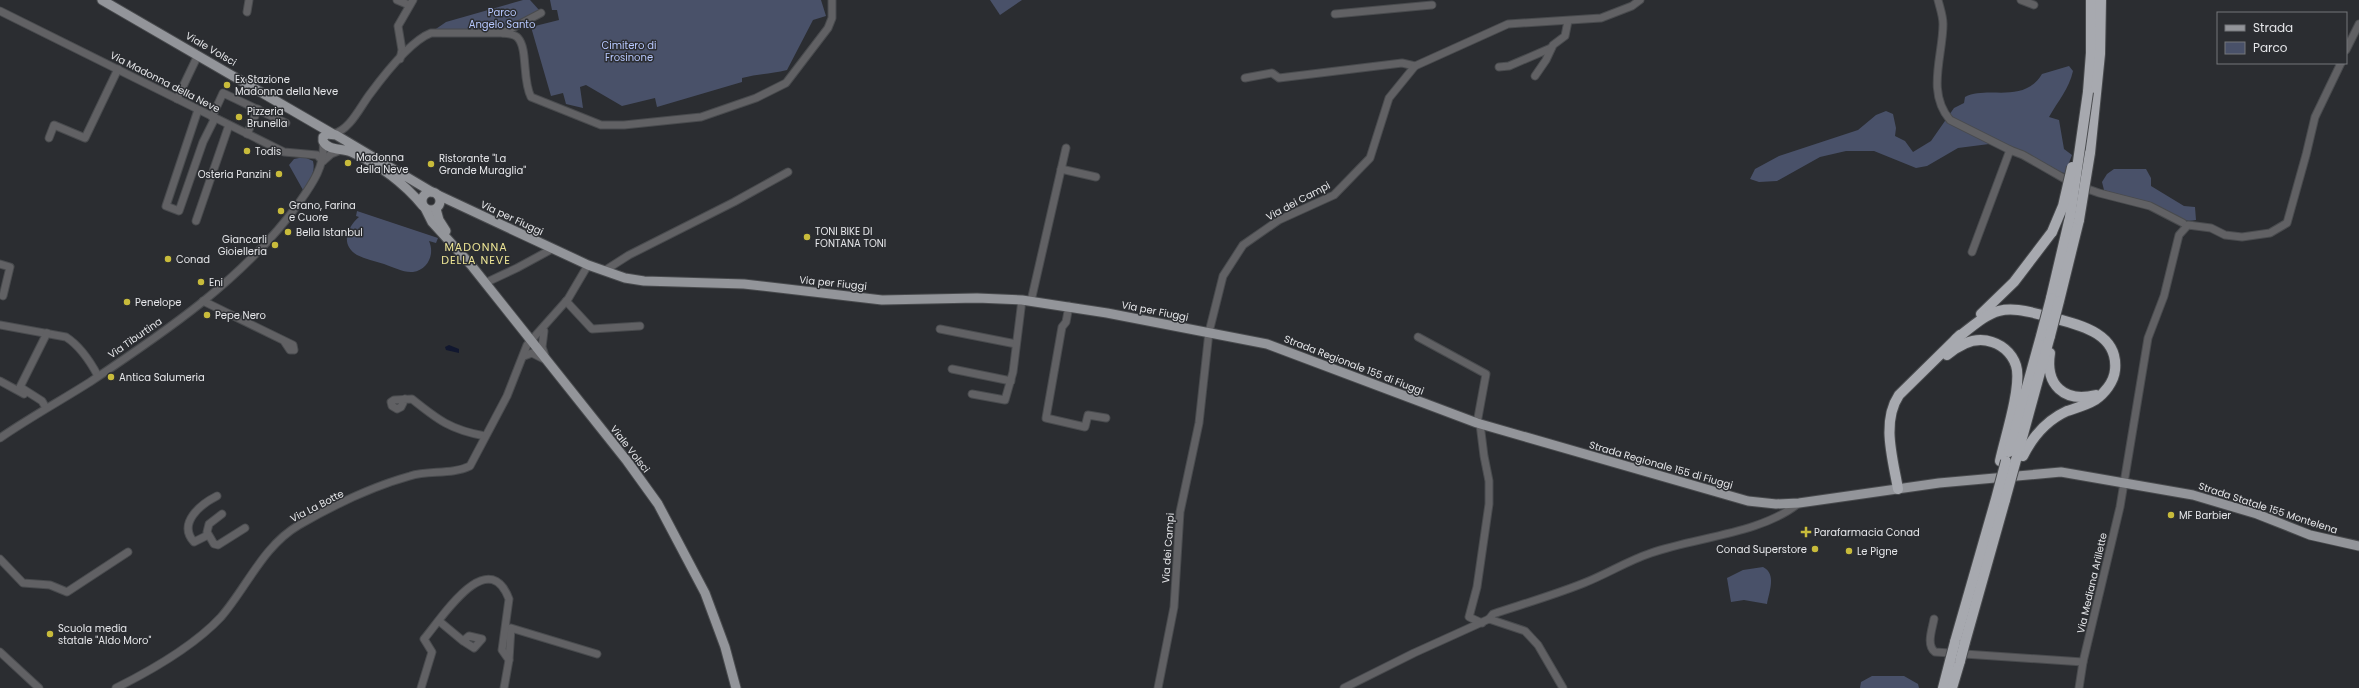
<svg xmlns="http://www.w3.org/2000/svg" width="2359" height="688" font-family="Poppins,sans-serif">
  <style>
    .green { fill: #495169 }
    .water { fill: #11172f }
    .lines { fill: none; stroke-linecap: round; stroke-linejoin: round }
    .minor-casing { stroke: #494b4e; stroke-width: 9 }
    .major-casing { stroke: #494b4e; stroke-width: 11 }
    .highway-casing { stroke: #494b4e; stroke-width: 12 }
    .minor { stroke: #616164; stroke-width: 7 }
    .major { stroke: #93959a; stroke-width: 9 }
    .highway { stroke: #a7a9af; stroke-width: 10 }
    .highway-bridge-casing { stroke: #494b4e; stroke-width: 12; stroke-linecap: butt }
    .highway-bridge { stroke: #a7a9af; stroke-width: 10 }
    .poi-dot { fill: #c8bb3b; stroke: #2b2d31; stroke-width: 1.5 }
    .labels { text-anchor: middle; dominant-baseline: central; stroke-width: 3; stroke-linejoin: round; paint-order: stroke }
    .park-label { font-size: 10px; fill: #b7c8fe; stroke: #2b2d31 }
    .street-label { font-size: 10px; fill: #e5e6e9; stroke: #2b2d31 }
    .poi-label { font-size: 10px; fill: #e5e6e9; stroke: #2b2d31; text-anchor: start }
    .neighbourhood-label { font-size: 11px; letter-spacing: 1px; fill: #ede595; stroke: #2b2d31 }
  </style>
  <rect width="100%" height="100%" fill="#2b2d31"/>
  <g class="green">
    <polygon points="523,0 530,0 540,11 502,31 433,31 446,22"/>
    <path d="M550,0H821L826,16L813,20L787,70C771,74 758,74 742,78V82L657,107L655,98L622,106L586,85L580,87L583,108L566,104L563,93L551,96L531,27L559,20L557,10H552Z"/>
    <polygon points="990,0 1022,0 1000,15"/>
    <path d="M2069,66L2073,71C2069,89 2058,101 2049,117L2059,120L2064,149L2072,155L2065,173L2047,171L1997,143L1958,148L1927,166L1916,168L1874,151H1846L1820,157L1777,181L1759,182L1750,179L1755,169L1779,156L1858,130L1876,115L1886,111L1893,114L1896,128L1895,136L1905,141L1913,152L1931,141L1954,108L1964,103L1965,97C1989,85 2023,105 2042,74Z"/>
    <path d="M304,157L313,161C316,173 309,180 303,190L289,165L294,159Z"/>
    <path d="M2114,169H2146L2151,178V186L2184,206L2195,207L2196,220C2179,224 2161,211 2146,205C2132,199 2118,195 2104,190L2102,182L2107,174Z"/>
    <path d="M357,211L438,238L436,243L429,241C435,254 428,270 413,272C404,273 393,267 384,264C375,261 365,259 357,255C340,245 347,227 359,217L356,216Z"/>
    <path d="M1763,567C1777,574 1769,592 1767,604L1744,600L1731,602L1727,578L1743,570Z"/>
    <polygon points="1872,676 1904,676 1918,684 1919,688 1860,688 1861,682"/>
  </g>
  <polygon class="water" points="449,345 459,349 459,353 446,350 445,347"/>
  <g class="lines">
    <g class="minor-casing">
      <g id="minor">
        <polyline points="397,0 409,5"/>
        <path d="M1938,0C1940,8 1943,16 1943,24C1943,56 1926,92 1950,120L2010,150"/>
        <polyline points="2021,0 2034,5"/>
        <polyline points="0,11 284,152 317,155 323,161"/>
        <polyline points="247,12 249,0"/>
        <polyline points="1335,14 1432,5"/>
        <polyline points="503,33 541,13"/>
        <polyline points="2346,50 2359,24"/>
        <polyline points="400,59 402,50 398,26 413,0"/>
        <polyline points="1499,67 1509,66 1551,48"/>
        <polyline points="1535,76 1546,60 1553,45 1565,36 1568,21"/>
        <polyline points="1245,78 1272,73 1279,78 1402,63 1415,66"/>
        <polyline points="177,99 198,55"/>
        <polyline points="198,110 166,206 179,211 203,142 215,118"/>
        <polyline points="212,117 223,93 286,123"/>
        <polyline points="247,134 258,109"/>
        <path d="M333,134C350,130 360,107 370,94C384,75 410,41 431,33H503C508,34 515,34 518,38C528,49 522,80 531,97L601,125H624L701,117L756,98L786,83L828,28L832,18V0"/>
        <polyline points="49,138 54,125 85,138 118,69"/>
        <polyline points="323,161 331,154 341,150"/>
        <polyline points="1061,169 1096,177"/>
        <polyline points="2082,187 2099,193 2150,206 2183,223"/>
        <polyline points="196,221 229,125"/>
        <polyline points="1972,252 2010,150 2023,155 2072,183"/>
        <polyline points="0,264 10,267 3,296"/>
        <polyline points="604,271 629,255 734,202 788,172"/>
        <polyline points="485,283 517,268 552,249"/>
        <polyline points="203,301 293,345 294,350 290,350 284,341"/>
        <polyline points="566,301 592,329 640,326"/>
        <polyline points="1031,301 1066,148"/>
        <polyline points="1069,306 1066,322 1062,327 1046,418 1085,427 1088,415 1106,418"/>
        <path d="M0,325L66,337C80,346 90,361 98,376"/>
        <polyline points="940,329 1016,344"/>
        <polyline points="544,331 542,347 545,356"/>
        <polyline points="1418,337 1486,374 1477,423"/>
        <polyline points="524,356 532,353 544,359"/>
        <polyline points="952,369 1011,381"/>
        <polyline points="0,381 24,394"/>
        <polyline points="972,394 1005,400 1013,372 1022,300"/>
        <path d="M405,399L401,407L397,409L392,406L391,402L394,400L412,399C438,420 451,430 485,436"/>
        <polyline points="46,408 42,401 20,387 47,333"/>
        <polyline points="1480,424 1484,456 1489,481 1489,504 1477,587 1469,617 1482,623"/>
        <path d="M0,438C29,418 60,401 90,382C165,332 242,280 296,207C310,187 326,167 323,141"/>
        <polyline points="222,514 209,524 207,532 214,544 218,545 245,528"/>
        <path d="M208,535L194,542C177,523 201,504 217,496"/>
        <polyline points="0,559 23,583 50,585 67,592 128,552"/>
        <path d="M1489,619L1493,614C1523,604 1554,595 1584,583C1607,574 1627,561 1651,553C1696,537 1761,534 1799,503"/>
        <path d="M1934,619C1932,630 1926,645 1935,652L2083,662"/>
        <polyline points="439,621 463,641 469,636 482,639 474,648 463,641"/>
        <polyline points="0,652 39,688"/>
        <polyline points="509,660 511,628 597,654"/>
        <path d="M116,688C152,670 193,647 221,617C247,587 263,546 299,525C332,506 374,486 410,476C429,470 452,475 470,466L507,396L527,345L568,299L588,265"/>
        <path d="M421,688L432,652L424,639C441,619 488,544 509,599L502,650L509,660L504,688"/>
        <polyline points="1158,688 1174,607 1180,512 1199,423 1209,332 1223,276 1243,245 1279,220 1334,195 1370,158 1389,98 1415,66 1508,24 1601,18 1632,6 1640,0"/>
        <polyline points="1344,688 1414,653 1489,619 1525,631 1538,645 1563,688"/>
        <polyline points="2079,688 2083,662 2120,507 2148,338 2164,296 2179,235 2188,225 2211,228 2225,235 2242,237 2270,233 2287,223 2306,155 2315,117 2341,63"/>
      </g>
    </g>
    <g class="major-casing">
      <g id="major">
        <polyline points="102,0 333,134"/>
        <circle cx="431" cy="201" r="9"/>
        <polyline points="438,195 588,265 625,278 644,281 744,284 882,300 977,298 1022,300 1107,313 1267,344 1477,423 1748,501 1776,504 1799,503 1939,483 2061,472 2193,495 2257,514 2310,535 2359,546"/>
        <path d="M423,206C403,182 380,165 351,152C342,148 328,151 323,141V137L327,134L336,135L432,192"/>
        <polyline points="425,208 432,222 471,265 627,461 658,504 705,593 725,647 736,688"/>
        <polyline points="436,209 439,220 446,231"/>
      </g>
    </g>
    <g class="highway-casing">
      <g id="highway">
        <polyline points="2088,92 2091,53 2091,0"/>
        <polyline points="2090,153 2100,54 2101,0"/>
        <polyline points="2051,298 2070,217"/>
        <polyline points="2059,301 2079,220"/>
        <polyline points="1981,314 2014,282 2052,232"/>
        <path d="M1956,339C1994,309 1998,303 2046,316C2075,324 2119,331 2115,370C2114,382 2104,394 2095,400C2087,405 2076,408 2067,411C2047,420 2033,436 2023,456"/>
        <path d="M2050,353C2045,385 2064,403 2096,395"/>
        <path d="M1947,355C1960,344 1976,336 1992,342C2005,346 2015,357 2017,370C2020,392 2005,438 2000,461"/>
        <polyline points="2009,452 2041,336"/>
        <polyline points="2016,460 2050,336"/>
        <path d="M1898,489C1893,459 1881,422 1899,395L1960,335"/>
        <polyline points="1955,642 1996,499"/>
        <polyline points="1965,642 2005,500"/>
        <polyline points="1943,688 1950,661"/>
        <polyline points="1952,688 1960,661"/>
      </g>
    </g>
    <use href="#minor" class="minor"/>
    <use href="#major" class="major"/>
    <use href="#highway" class="highway"/>
    <g class="highway-bridge-casing">
      <g id="highway-bridge">
        <polyline points="2070,217 2088,92"/>
        <polyline points="2079,220 2090,153"/>
        <polyline points="2052,232 2063,206 2072,167"/>
        <polyline points="2041,336 2051,298"/>
        <polyline points="2050,336 2059,301"/>
        <polyline points="1996,499 2006,461"/>
        <polyline points="2005,500 2016,460"/>
        <polyline points="1950,661 1955,642"/>
        <polyline points="1960,661 1965,642"/>
      </g>
    </g>
    <use href="#highway-bridge" class="highway-bridge"/>
  </g>
  <g class="poi-dot">
    <circle cx="227" cy="85" r="4"/>
    <circle cx="239" cy="117" r="4"/>
    <circle cx="247" cy="151" r="4"/>
    <circle cx="348" cy="163" r="4"/>
    <circle cx="431" cy="164" r="4"/>
    <circle cx="279" cy="174" r="4"/>
    <circle cx="281" cy="211" r="4"/>
    <circle cx="288" cy="232" r="4"/>
    <circle cx="807" cy="237" r="4"/>
    <circle cx="275" cy="245" r="4"/>
    <circle cx="168" cy="259" r="4"/>
    <circle cx="201" cy="282" r="4"/>
    <circle cx="127" cy="302" r="4"/>
    <circle cx="207" cy="315" r="4"/>
    <circle cx="111" cy="377" r="4"/>
    <circle cx="2171" cy="515" r="4"/>
    <path d="M1804 526h4v4h4v4h-4v4h-4v-4h-4v-4h4z"/>
    <circle cx="1815" cy="549" r="4"/>
    <circle cx="1849" cy="551" r="4"/>
    <circle cx="50" cy="634" r="4"/>
  </g>
  <g class="labels">
    <g class="park-label">
      <text x="502" y="12">Parco<tspan x="502" dy="12">Angelo Santo</tspan></text>
      <text x="629" y="45">Cimitero di<tspan x="629" dy="12">Frosinone</tspan></text>
    </g>
    <g class="street-label">
      <text transform="translate(211 49) rotate(30)">Viale Volsci</text>
      <text transform="translate(165 82) rotate(27)">Via Madonna della Neve</text>
      <text transform="translate(1298 201) rotate(-28)">Via dei Campi</text>
      <text transform="translate(512 218) rotate(25)">Via per Fiuggi</text>
      <text transform="translate(833 283) rotate(6)">Via per Fiuggi</text>
      <text transform="translate(1155 311) rotate(11)">Via per Fiuggi</text>
      <text transform="translate(135 338) rotate(-35)">Via Tiburtina</text>
      <text transform="translate(1354 365) rotate(21)">Strada Regionale 155 di Fiuggi</text>
      <text transform="translate(630 449) rotate(52)">Viale Volsci</text>
      <text transform="translate(1661 465) rotate(16)">Strada Regionale 155 di Fiuggi</text>
      <text transform="translate(317 506) rotate(-27)">Via La Botte</text>
      <text transform="translate(2268 508) rotate(18)">Strada Statale 155 Montelena</text>
      <text transform="translate(1168 548) rotate(-86)">Via dei Campi</text>
      <text transform="translate(2092 583) rotate(-77)">Via Mediana Arillette</text>
    </g>
    <g class="poi-label">
      <text x="235" y="79">Ex Stazione<tspan x="235" dy="12">Madonna della Neve</tspan></text>
      <text x="247" y="111">Pizzeria<tspan x="247" dy="12">Brunella</tspan></text>
      <text x="255" y="151">Todis</text>
      <text x="356" y="157">Madonna<tspan x="356" dy="12">della Neve</tspan></text>
      <text x="439" y="158">Ristorante "La<tspan x="439" dy="12">Grande Muraglia"</tspan></text>
      <text x="271" y="174" text-anchor="end">Osteria Panzini</text>
      <text x="289" y="205">Grano, Farina<tspan x="289" dy="12">e Cuore</tspan></text>
      <text x="815" y="231">TONI BIKE DI<tspan x="815" dy="12">FONTANA TONI</tspan></text>
      <text x="296" y="232">Bella Istanbul</text>
      <text x="267" y="239" text-anchor="end">Giancarli<tspan x="267" dy="12">Gioielleria</tspan></text>
      <text x="176" y="259">Conad</text>
      <text x="209" y="282">Eni</text>
      <text x="135" y="302">Penelope</text>
      <text x="215" y="315">Pepe Nero</text>
      <text x="119" y="377">Antica Salumeria</text>
      <text x="2179" y="515">MF Barbier</text>
      <text x="1814" y="532">Parafarmacia Conad</text>
      <text x="1807" y="549" text-anchor="end">Conad Superstore</text>
      <text x="1857" y="551">Le Pigne</text>
      <text x="58" y="628">Scuola media<tspan x="58" dy="12">statale "Aldo Moro"</tspan></text>
    </g>
    <g class="neighbourhood-label">
      <text x="476" y="247">MADONNA<tspan x="476" dy="13">DELLA NEVE</tspan></text>
    </g>
  </g>
  <rect x="2217" y="12" width="130" height="52" fill="#2b2d31" stroke="#75777b"/>
  <rect x="2225" y="25" width="20" height="6" fill="#93959a" stroke="#75777b"/>
  <text x="2253" y="32" font-size="12" fill="#e5e6e9">Strada</text>
  <rect x="2225" y="42" width="20" height="12" fill="#495169" stroke="#75777b"/>
  <text x="2253" y="52" font-size="12" fill="#e5e6e9">Parco</text>
</svg>
